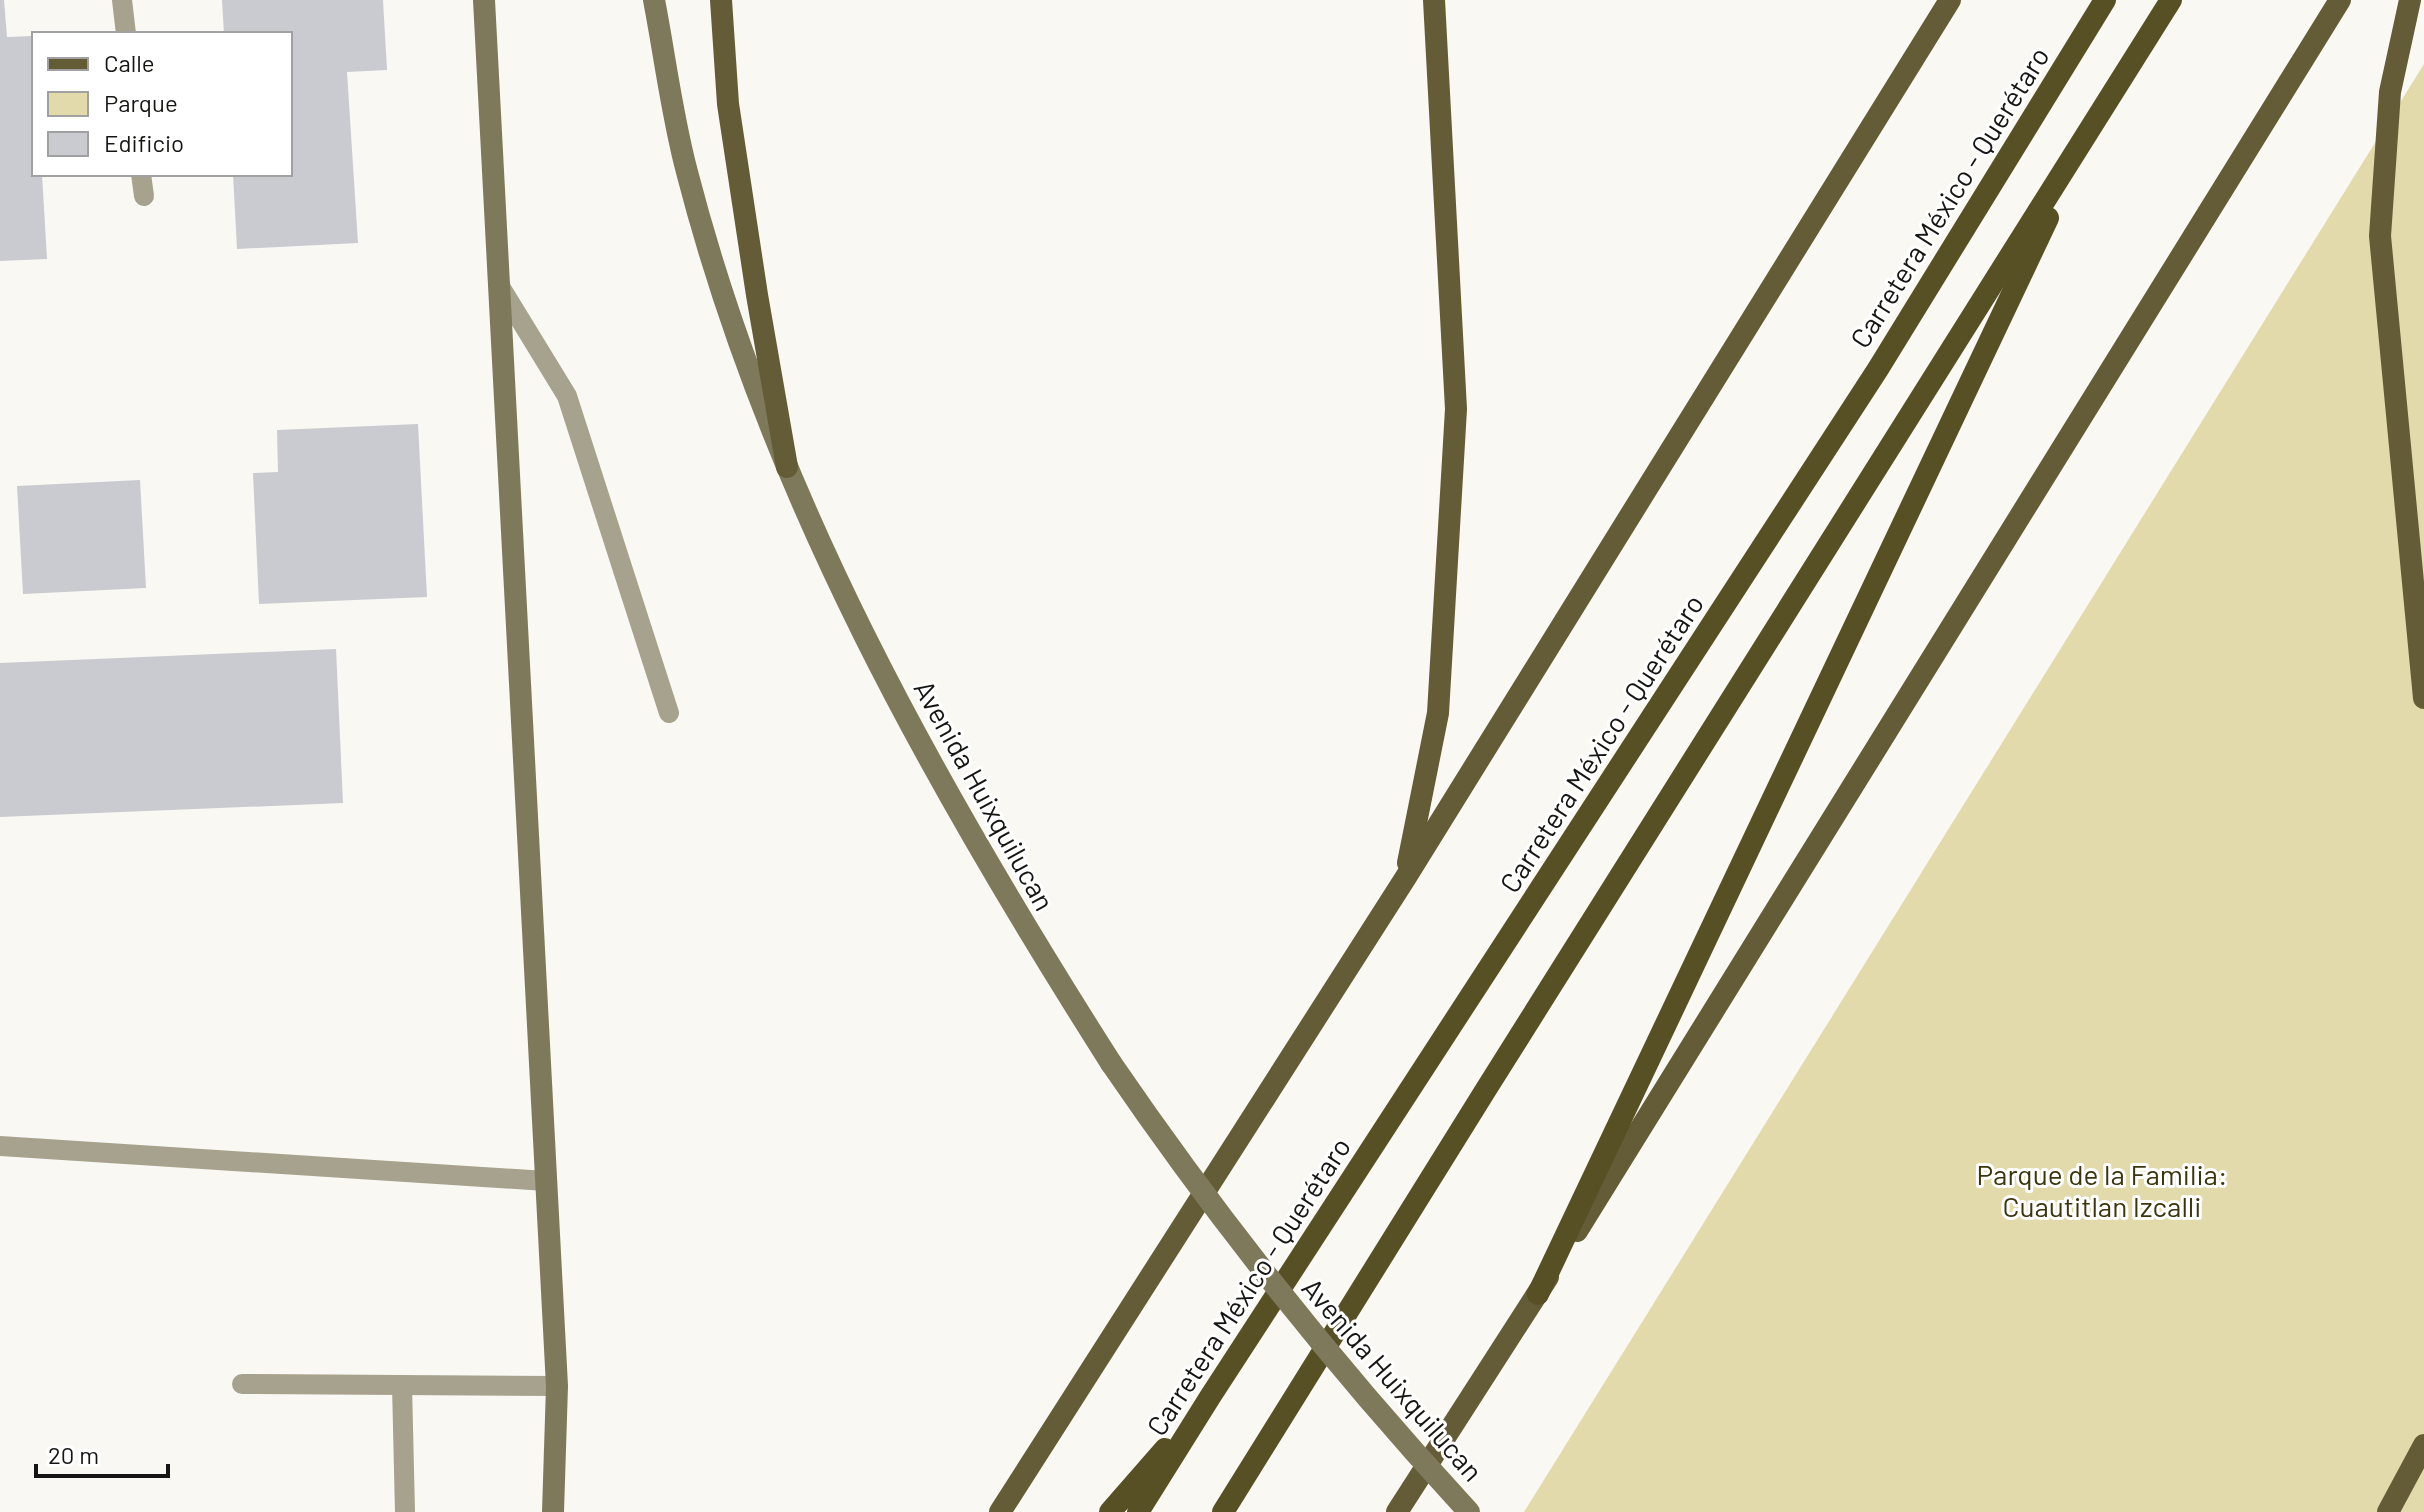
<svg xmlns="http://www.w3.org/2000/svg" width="2424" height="1512" font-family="Barlow,sans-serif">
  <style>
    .green { fill: #e2daab }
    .building { fill: #cacbd0 }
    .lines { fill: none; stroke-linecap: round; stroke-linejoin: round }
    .service { stroke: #a6a28d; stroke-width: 20 }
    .secondary { stroke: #7e795b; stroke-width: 22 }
    .primary { stroke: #635c36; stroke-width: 22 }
    .trunk { stroke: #585025; stroke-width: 22 }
    .secondary-bridge { stroke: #7e795b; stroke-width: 22 }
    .labels { text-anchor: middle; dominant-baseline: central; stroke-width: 6; stroke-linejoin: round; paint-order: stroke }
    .street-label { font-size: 28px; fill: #151513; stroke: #fff }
    .park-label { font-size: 28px; fill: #3b340c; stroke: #fff }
  </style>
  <rect width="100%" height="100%" fill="#f9f8f2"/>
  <polygon class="green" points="2424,64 2424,1512 1524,1512"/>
  <g class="building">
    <polygon points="0,0 4,0 7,37 33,36 34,174 42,174 47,259 0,261"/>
    <polygon points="222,0 383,0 387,70 347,72 358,243 237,249 233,174 290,174 290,34 224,34"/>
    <polygon points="418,424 427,597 259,604 253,473 278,472 277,430"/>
    <polygon points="140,480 146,588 23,594 17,486"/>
    <polygon points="336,649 343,803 0,817 0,663"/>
  </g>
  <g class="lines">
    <g class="service">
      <polyline points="122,0 126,34"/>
      <polyline points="141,174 144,196"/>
      <polyline points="499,285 567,396 669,713"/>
      <polyline points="0,1146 546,1181"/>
      <polyline points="242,1384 557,1386"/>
      <polyline points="402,1385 405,1512"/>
    </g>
    <g class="secondary">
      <polyline points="484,0 557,1386 553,1512"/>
      <path d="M654,0C665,57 672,116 687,172C770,494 934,785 1111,1063"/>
    </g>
    <g class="primary">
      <polyline points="721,0 728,104 757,295 787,467"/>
      <polyline points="2410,0 2390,92 2380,236 2424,698"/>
      <polyline points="1408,863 1438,713 1456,409 1434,0"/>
      <polyline points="1577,1231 2340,0"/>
      <polyline points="1000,1512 1406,877 1950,0"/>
      <polyline points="1397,1512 1548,1277"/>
      <polyline points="2388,1512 2424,1445"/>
    </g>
    <g class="trunk">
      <polyline points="1538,1294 2048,218"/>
      <polyline points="1110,1512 1165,1449"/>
      <polyline points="1138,1512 1210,1397 1878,369 2105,0"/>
      <polyline points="1223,1512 1485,1091 2171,0"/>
    </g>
    <path class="secondary-bridge" d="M1111,1063C1221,1224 1337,1369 1469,1512"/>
  </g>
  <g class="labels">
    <g class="street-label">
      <text transform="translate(1949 197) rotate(-58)">Carretera México - Querétaro</text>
      <text transform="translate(1601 743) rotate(-57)">Carretera México - Querétaro</text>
      <text transform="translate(985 795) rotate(61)">Avenida Huixquilucan</text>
      <text transform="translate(1248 1286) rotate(-57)">Carretera México - Querétaro</text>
      <text transform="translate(1393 1379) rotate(49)">Avenida Huixquilucan</text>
    </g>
    <g class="park-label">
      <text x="2102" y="1174">Parque de la Familia:<tspan x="2102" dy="32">Cuautitlan Izcalli</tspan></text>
    </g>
  </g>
  <rect x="32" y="32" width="260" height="144" fill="#ffffff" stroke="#a1a1a1" stroke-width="2"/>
  <rect x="48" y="58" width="40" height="12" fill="#635c36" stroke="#a1a1a1" stroke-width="2"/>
  <text x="104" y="72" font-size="24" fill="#151513">Calle</text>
  <rect x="48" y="92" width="40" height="24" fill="#e2daab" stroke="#a1a1a1" stroke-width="2"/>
  <text x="104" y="112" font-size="24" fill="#151513">Parque</text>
  <rect x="48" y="132" width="40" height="24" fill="#cacbd0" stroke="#a1a1a1" stroke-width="2"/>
  <text x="104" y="152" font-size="24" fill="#151513">Edificio</text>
  <path d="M36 1464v12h132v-12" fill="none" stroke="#151513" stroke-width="4"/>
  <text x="48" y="1464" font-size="24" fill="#151513" stroke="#ffffff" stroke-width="6" paint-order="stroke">20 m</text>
</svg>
